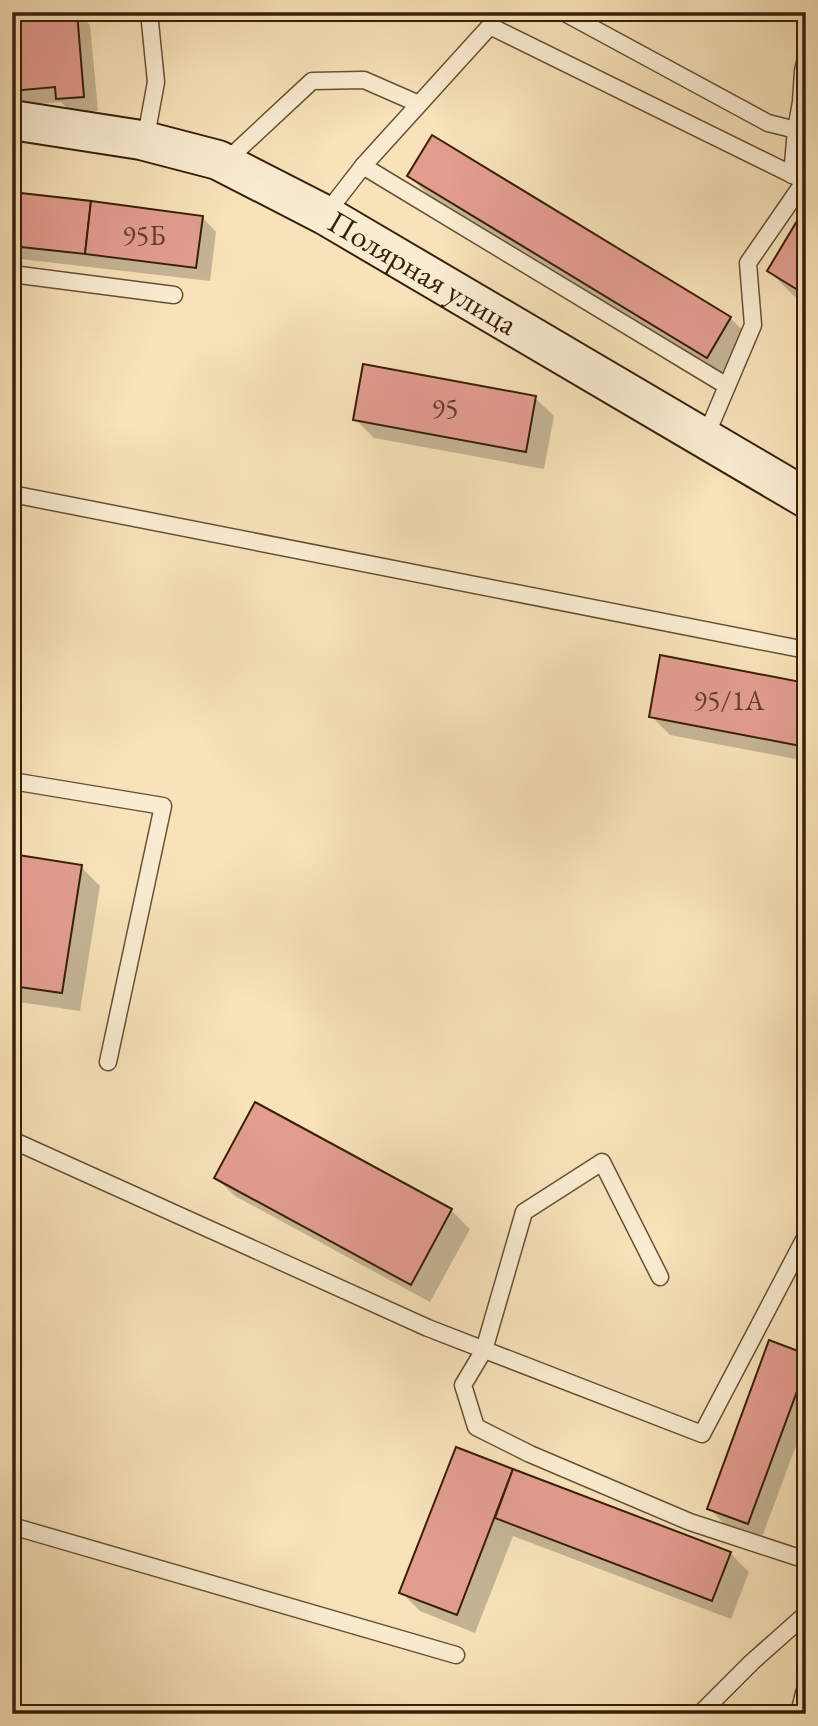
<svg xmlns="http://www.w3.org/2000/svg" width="818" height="1726" font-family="'EB Garamond',serif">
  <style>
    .shadow { fill: #0003 }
    .building { fill: #e39d8f; stroke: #391f08; stroke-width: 2 }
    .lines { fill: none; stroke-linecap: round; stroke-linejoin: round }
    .service-casing { stroke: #685034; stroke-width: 19 }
    .secondary-casing { stroke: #391f08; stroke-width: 42 }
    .service { stroke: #faecd2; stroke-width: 16 }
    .secondary { stroke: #faecd2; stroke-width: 38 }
    .labels { text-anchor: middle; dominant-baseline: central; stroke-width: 5; stroke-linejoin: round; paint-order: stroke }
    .number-label { font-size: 28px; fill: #643e2a }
    .street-label { font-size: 32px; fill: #391f08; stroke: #faecd2 }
  </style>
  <rect width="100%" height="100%" fill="#f7e2b9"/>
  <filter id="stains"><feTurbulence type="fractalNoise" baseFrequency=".00286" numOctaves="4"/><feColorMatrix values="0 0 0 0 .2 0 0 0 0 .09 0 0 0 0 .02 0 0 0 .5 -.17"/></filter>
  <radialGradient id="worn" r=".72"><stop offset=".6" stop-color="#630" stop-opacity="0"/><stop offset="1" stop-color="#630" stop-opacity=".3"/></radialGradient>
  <g class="shadow">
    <polygon points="55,12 77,12 90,25 98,111 72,113 61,102 27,105 12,90"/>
    <polygon points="433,137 730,318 756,343 732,382 434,201 409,176"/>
    <polygon points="12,195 202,217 216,232 210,281 12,258"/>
    <polygon points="806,222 806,303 794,296 769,271"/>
    <polygon points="535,398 554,416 544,469 374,438 355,419"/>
    <polygon points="806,685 806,761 670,735 651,716"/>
    <polygon points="12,856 81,867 100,886 80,1011 12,1001"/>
    <polygon points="256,1104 451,1210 470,1229 430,1302 235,1196 216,1178"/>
    <polygon points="806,1356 806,1419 762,1537 723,1523 709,1508"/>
    <polygon points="457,1449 730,1553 749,1572 731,1619 513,1536 475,1633 420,1611 401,1592"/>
  </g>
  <g class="building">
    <polygon points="36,12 77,12 84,97 56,99 55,87 12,91 12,15"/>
    <polygon points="432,135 731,317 707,358 407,176"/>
    <polygon points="12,192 91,201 85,254 12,246"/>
    <polygon points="91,201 203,216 196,268 85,254"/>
    <polygon points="800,216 806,220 806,295 767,271"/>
    <polygon points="363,364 536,396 526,452 353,420"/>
    <polygon points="660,655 806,683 806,747 649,717"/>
    <polygon points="12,854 82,865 62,993 12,986"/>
    <polygon points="255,1102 452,1209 411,1285 214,1178"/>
    <polygon points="769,1340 806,1354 806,1367 748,1524 707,1509"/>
    <polygon points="456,1447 513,1469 457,1615 399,1593"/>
    <polygon points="513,1469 731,1552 712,1601 495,1518"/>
  </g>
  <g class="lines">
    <g class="service-casing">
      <g id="service">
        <polyline points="563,12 768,123 796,130"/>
        <polyline points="145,142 156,82 149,12"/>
        <polyline points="225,162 312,81 364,80 419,104"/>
        <polyline points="363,166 727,386"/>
        <polyline points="792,175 796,130 801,102 803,71 806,58"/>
        <polyline points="325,215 363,166 490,26 805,181"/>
        <polyline points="12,274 174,295"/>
        <polyline points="705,438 753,325 748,263 806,179"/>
        <polyline points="12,494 806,650"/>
        <polyline points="12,781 163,806 108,1062"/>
        <polyline points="12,1140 428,1328 702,1434 806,1236"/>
        <polyline points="660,1277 602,1162 524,1212 484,1350 463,1385 476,1427 530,1454 690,1522 806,1560"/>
        <polyline points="12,1526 456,1655"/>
        <polyline points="700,1714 752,1662 806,1614"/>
        <polyline points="799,1714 804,1693 806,1693"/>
      </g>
    </g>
    <g class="secondary-casing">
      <g id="secondary">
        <path id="s1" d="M12,120L141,140L218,160L325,215L806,498"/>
      </g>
    </g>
    <use href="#service" class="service"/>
    <use href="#secondary" class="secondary"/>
  </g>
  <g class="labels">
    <g class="number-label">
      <text x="144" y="235">95Б</text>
      <text x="445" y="408">95</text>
      <text x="729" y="700">95/1А</text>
    </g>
    <g class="street-label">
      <text stroke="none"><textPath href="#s1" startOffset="444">Полярная улица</textPath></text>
    </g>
  </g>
  <rect width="818" height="1726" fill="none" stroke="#f7e2b9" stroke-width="42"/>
  <rect x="14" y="14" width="790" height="1698" fill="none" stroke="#391f08" stroke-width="3.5"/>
  <rect x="21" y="21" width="776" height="1684" fill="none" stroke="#391f08" stroke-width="2"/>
  <rect width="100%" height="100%" filter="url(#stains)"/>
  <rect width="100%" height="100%" fill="url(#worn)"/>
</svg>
